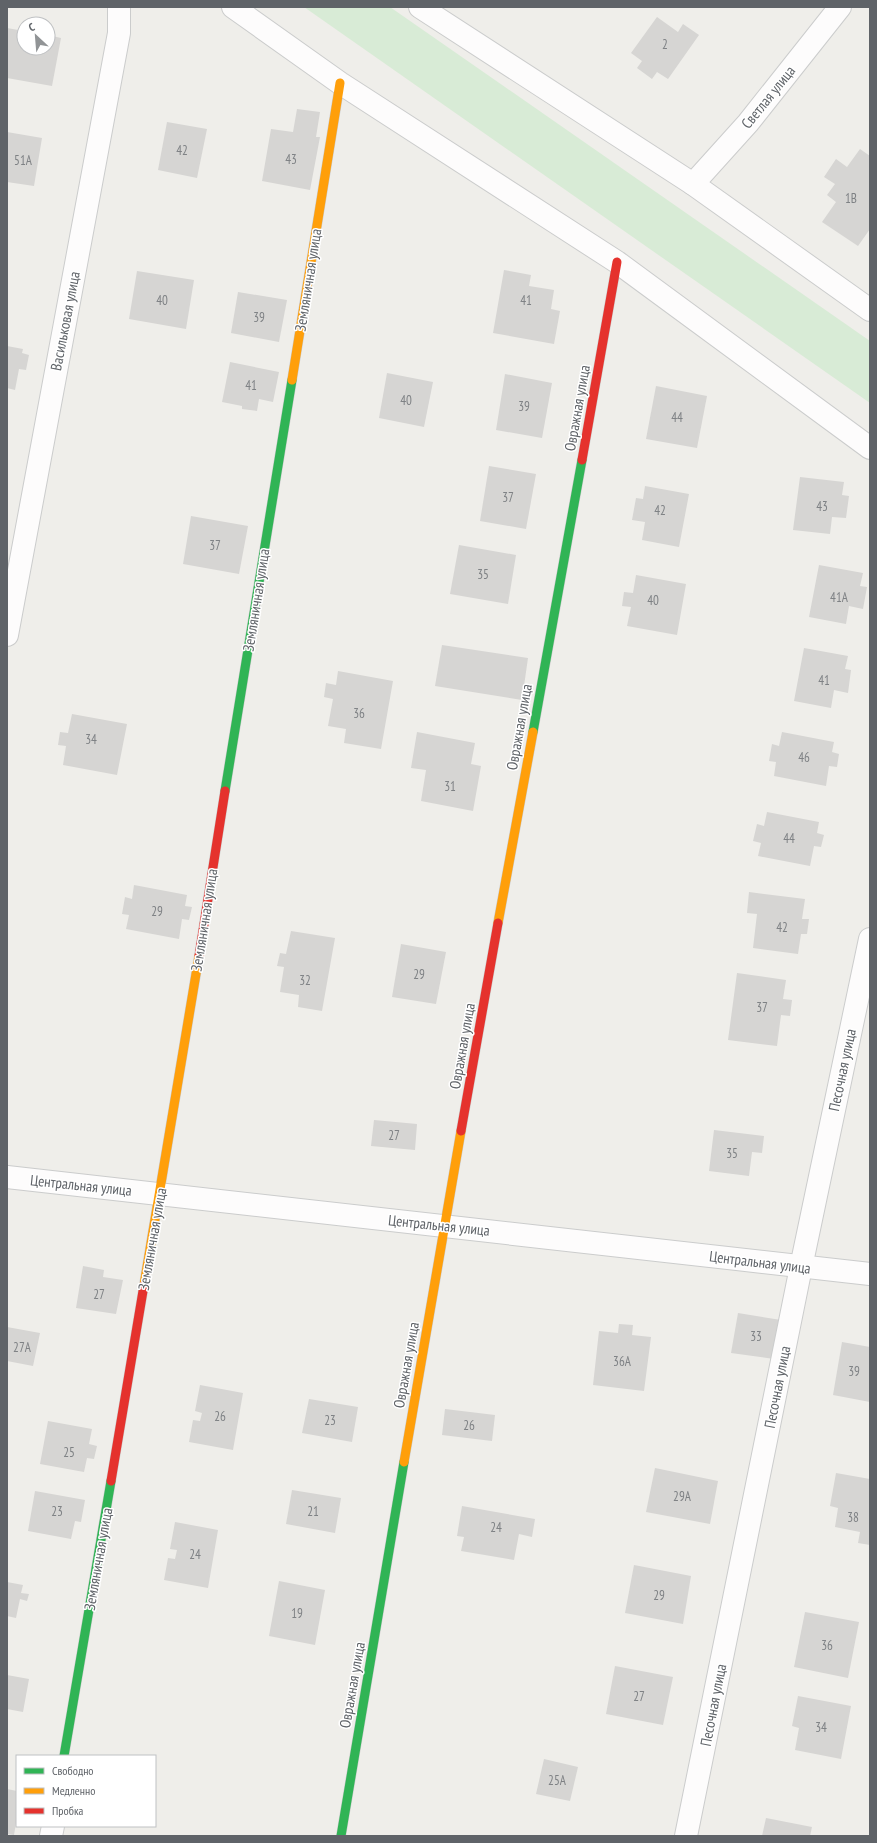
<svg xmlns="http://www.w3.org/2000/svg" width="877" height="1843" font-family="'PT Sans Narrow',sans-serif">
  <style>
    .green { fill: #d8ebd6 }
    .building { fill: #d6d5d3 }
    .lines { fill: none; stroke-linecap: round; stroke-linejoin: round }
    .street-casing { stroke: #cbcccc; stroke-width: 24 }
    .fast-casing { stroke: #cacacb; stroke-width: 10 }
    .slow-casing { stroke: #cacacb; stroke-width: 10 }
    .jam-casing { stroke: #cacacb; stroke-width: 10 }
    .street { stroke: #fdfcfc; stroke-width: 22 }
    .fast { stroke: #30b455; stroke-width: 9 }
    .slow { stroke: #ff9f0a; stroke-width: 9 }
    .jam { stroke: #e5322d; stroke-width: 9 }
    .labels { text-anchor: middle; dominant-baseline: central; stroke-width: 3; stroke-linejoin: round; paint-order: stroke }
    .number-label { font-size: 13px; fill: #7e8184 }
    .street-label { font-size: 15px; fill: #5f6368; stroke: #fff }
  </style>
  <rect width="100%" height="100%" fill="#efeeea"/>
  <polygon class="green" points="304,7 390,7 870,341 870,403"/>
  <g class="building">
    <polygon points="657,17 678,32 683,24 699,35 668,79 657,72 652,79 637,68 642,61 631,53"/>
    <polygon points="7,28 24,31 24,48 48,48 48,35 61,38 52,86 7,78"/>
    <polygon points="297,109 320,112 316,137 320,137 310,190 262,181 271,129 293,132"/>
    <polygon points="167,122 207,129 197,178 158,170"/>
    <polygon points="7,132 42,138 34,186 7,182"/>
    <polygon points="860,149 870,156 870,229 858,246 822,222 836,202 827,195 835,184 824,177 836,159 847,167"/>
    <polygon points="504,270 531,275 529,286 554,290 551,309 560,311 554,344 493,333"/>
    <polygon points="137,271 194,280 186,329 129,319"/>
    <polygon points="238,292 287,300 279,342 231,333"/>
    <polygon points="7,346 23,349 22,353 29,355 26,370 19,369 15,390 7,388"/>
    <polygon points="230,362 279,372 273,402 259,399 257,411 242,409 242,406 222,402"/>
    <polygon points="387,373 433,382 424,427 379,418"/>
    <polygon points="505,374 552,383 542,438 496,430"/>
    <polygon points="656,386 707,396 697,448 646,439"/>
    <polygon points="489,466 536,474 526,529 480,521"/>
    <polygon points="800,477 844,482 842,495 849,496 846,518 832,517 830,534 793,530"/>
    <polygon points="645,486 689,494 679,547 642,540 645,522 632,520 636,498 643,499"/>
    <polygon points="191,516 248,526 239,574 183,564"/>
    <polygon points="459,545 516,555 508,604 450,594"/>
    <polygon points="819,565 863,573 860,586 867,587 863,609 849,606 846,624 809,617"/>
    <polygon points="636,575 686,584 677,635 627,626 631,607 622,606 624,592 633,593"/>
    <polygon points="442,645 528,658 522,700 435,686"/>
    <polygon points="804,648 848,656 845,669 851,670 848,693 834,690 831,708 794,701"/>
    <polygon points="338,671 393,681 381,749 344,743 346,729 328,726 333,699 324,697 326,683 336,685"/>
    <polygon points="72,714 127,724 117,775 63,765 66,746 58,745 60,732 68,733"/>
    <polygon points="417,732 475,743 471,764 481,766 473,811 421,801 426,770 411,768"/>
    <polygon points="782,732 834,742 832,752 839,754 837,767 829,766 826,786 774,776 776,762 769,761 772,744 779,746"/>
    <polygon points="767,812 819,822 817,833 824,835 821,847 814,846 810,866 758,856 761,843 753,841 757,824 764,826"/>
    <polygon points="134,885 187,895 185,906 192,907 189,920 182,919 179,939 126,929 129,915 122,914 125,897 132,899"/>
    <polygon points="749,892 805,899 802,919 809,919 807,934 801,934 798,954 753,948 757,914 747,913"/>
    <polygon points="291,931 335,938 322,1011 298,1007 299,995 280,992 284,967 277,966 280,953 286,954"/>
    <polygon points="401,944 446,952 436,1004 392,997"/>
    <polygon points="737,973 786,980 783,999 792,1000 790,1016 781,1015 777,1046 728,1040"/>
    <polygon points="374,1120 417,1124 415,1150 371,1146"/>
    <polygon points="714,1130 764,1136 762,1153 752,1152 749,1176 709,1171"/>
    <polygon points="83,1266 104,1270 103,1277 123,1280 116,1314 76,1308"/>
    <polygon points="738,1313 781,1320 774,1359 731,1353"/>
    <polygon points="619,1324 633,1325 632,1335 651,1337 644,1391 593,1385 599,1331 618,1333"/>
    <polygon points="7,1327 40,1333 33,1366 7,1361"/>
    <polygon points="842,1342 870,1347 870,1402 833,1395"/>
    <polygon points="200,1385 243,1393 233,1450 189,1442 193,1420 200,1421 202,1413 195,1411"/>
    <polygon points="309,1399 358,1407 352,1442 302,1433"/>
    <polygon points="445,1409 495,1415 492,1441 442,1435"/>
    <polygon points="48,1421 92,1429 89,1444 97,1446 94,1459 87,1458 84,1472 40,1464"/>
    <polygon points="655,1468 718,1481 710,1524 646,1512"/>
    <polygon points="836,1473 870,1479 870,1545 858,1543 860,1532 835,1527 838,1508 830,1506"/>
    <polygon points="292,1490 341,1498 335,1533 286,1524"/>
    <polygon points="35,1491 85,1500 81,1522 75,1521 71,1539 28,1531"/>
    <polygon points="462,1506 535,1519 532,1537 519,1534 514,1560 461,1551 464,1537 457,1536"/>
    <polygon points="175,1522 218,1530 208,1588 164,1580 168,1558 175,1559 177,1550 170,1549"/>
    <polygon points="634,1565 691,1576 683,1624 625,1613"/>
    <polygon points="279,1581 325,1590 315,1645 269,1636"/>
    <polygon points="7,1582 23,1585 21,1593 29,1594 27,1601 20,1599 16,1618 7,1616"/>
    <polygon points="805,1612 859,1622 848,1678 794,1667"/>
    <polygon points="615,1666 673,1677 663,1725 606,1714"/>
    <polygon points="7,1675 29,1679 23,1712 7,1709"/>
    <polygon points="798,1696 851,1706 841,1759 795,1750 799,1728 792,1726"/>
    <polygon points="544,1759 578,1767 570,1801 536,1794"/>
    <polygon points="7,1789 17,1791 17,1817 14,1835 7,1834"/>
    <polygon points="766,1818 812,1827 810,1836 762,1836"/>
  </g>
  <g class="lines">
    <g class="street-casing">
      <g id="street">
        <polyline points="233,7 340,83 617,262 870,448"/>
        <polyline points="420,7 693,184 870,310"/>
        <polyline points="693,184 748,123 840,7"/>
        <polyline points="7,635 119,33 119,7"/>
        <polyline points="7,1177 870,1274"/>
        <polyline points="51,1836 53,1826"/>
        <polyline points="686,1836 801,1267 870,939"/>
      </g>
    </g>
    <g class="fast-casing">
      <g id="fast">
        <polyline points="533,732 582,460"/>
        <polyline points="225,791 292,380"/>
        <polyline points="64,1756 111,1481"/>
        <polyline points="341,1836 404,1462"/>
      </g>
    </g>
    <g class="slow-casing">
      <g id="slow">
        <polyline points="292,380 340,83"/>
        <polyline points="498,923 533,732"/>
        <polyline points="144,1285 199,956"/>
        <polyline points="404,1462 461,1131"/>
      </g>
    </g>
    <g class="jam-casing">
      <g id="jam">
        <polyline points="582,460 617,262"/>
        <polyline points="199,956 225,791"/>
        <polyline points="461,1131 498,923"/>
        <polyline points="111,1481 144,1285"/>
      </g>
    </g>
    <use href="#street" class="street"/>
    <use href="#fast" class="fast"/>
    <use href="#slow" class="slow"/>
    <use href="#jam" class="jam"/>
  </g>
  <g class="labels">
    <g class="number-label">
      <text x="665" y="44">2</text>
      <text x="182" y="150">42</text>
      <text x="291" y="159">43</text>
      <text x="23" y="160">51А</text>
      <text x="851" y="198">1В</text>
      <text x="162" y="300">40</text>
      <text x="526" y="300">41</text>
      <text x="259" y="317">39</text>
      <text x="251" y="385">41</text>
      <text x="406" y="400">40</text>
      <text x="524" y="406">39</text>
      <text x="677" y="417">44</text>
      <text x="508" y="497">37</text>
      <text x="822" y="506">43</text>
      <text x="660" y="510">42</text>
      <text x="215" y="545">37</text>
      <text x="483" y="574">35</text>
      <text x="839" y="597">41А</text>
      <text x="653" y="600">40</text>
      <text x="824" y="680">41</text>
      <text x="359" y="713">36</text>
      <text x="91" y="739">34</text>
      <text x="804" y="757">46</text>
      <text x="450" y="786">31</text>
      <text x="789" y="838">44</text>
      <text x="157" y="911">29</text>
      <text x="782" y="927">42</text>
      <text x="419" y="974">29</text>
      <text x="305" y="980">32</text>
      <text x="762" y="1007">37</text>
      <text x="394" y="1135">27</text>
      <text x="732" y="1153">35</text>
      <text x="99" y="1294">27</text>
      <text x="756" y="1336">33</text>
      <text x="22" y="1347">27А</text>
      <text x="622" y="1361">36А</text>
      <text x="854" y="1371">39</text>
      <text x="220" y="1416">26</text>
      <text x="330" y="1420">23</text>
      <text x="469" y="1425">26</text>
      <text x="69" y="1452">25</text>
      <text x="682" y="1496">29А</text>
      <text x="57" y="1511">23</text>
      <text x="313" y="1511">21</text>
      <text x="853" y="1517">38</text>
      <text x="496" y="1527">24</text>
      <text x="195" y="1554">24</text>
      <text x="659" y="1595">29</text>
      <text x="297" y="1613">19</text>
      <text x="827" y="1645">36</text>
      <text x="639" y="1696">27</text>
      <text x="821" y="1727">34</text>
      <text x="557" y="1780">25А</text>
    </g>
    <g class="street-label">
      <text transform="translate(768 97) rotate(-51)">Светлая улица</text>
      <text transform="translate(308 280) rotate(-81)">Земляничная улица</text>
      <text transform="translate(65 321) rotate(-79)">Васильковая улица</text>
      <text transform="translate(577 408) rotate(-80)">Овражная улица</text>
      <text transform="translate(256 600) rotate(-81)">Земляничная улица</text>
      <text transform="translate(519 727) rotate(-80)">Овражная улица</text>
      <text transform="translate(204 920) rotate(-81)">Земляничная улица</text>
      <text transform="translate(462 1046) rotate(-80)">Овражная улица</text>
      <text transform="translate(842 1070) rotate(-78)">Песочная улица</text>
      <text transform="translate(81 1185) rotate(6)">Центральная улица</text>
      <text transform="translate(439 1225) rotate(6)">Центральная улица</text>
      <text transform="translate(152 1239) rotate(-80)">Земляничная улица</text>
      <text transform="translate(760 1262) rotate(7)">Центральная улица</text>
      <text transform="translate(406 1365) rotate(-80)">Овражная улица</text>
      <text transform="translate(777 1387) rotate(-79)">Песочная улица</text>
      <text transform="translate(98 1559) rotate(-80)">Земляничная улица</text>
      <text transform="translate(352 1685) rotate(-80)">Овражная улица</text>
      <text transform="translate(713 1705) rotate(-79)">Песочная улица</text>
    </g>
  </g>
  <rect width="877" height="1843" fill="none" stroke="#5f6368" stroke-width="16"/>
  <rect x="16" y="1755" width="140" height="72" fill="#ffffff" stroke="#bfc1c3"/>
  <rect x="24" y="1768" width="20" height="6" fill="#30b455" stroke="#bfc1c3"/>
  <text x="52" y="1775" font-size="12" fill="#5f6368">Свободно</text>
  <rect x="24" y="1788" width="20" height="6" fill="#ff9f0a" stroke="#bfc1c3"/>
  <text x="52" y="1795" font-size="12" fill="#5f6368">Медленно</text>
  <rect x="24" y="1808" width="20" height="6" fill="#e5322d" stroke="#bfc1c3"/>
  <text x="52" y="1815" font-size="12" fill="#5f6368">Пробка</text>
  <g transform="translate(36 36) rotate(334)"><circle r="19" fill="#ffffff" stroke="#bfc1c3"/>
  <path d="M0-3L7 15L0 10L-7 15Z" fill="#919496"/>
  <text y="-6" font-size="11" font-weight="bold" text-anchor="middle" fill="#5f6368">С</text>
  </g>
</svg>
